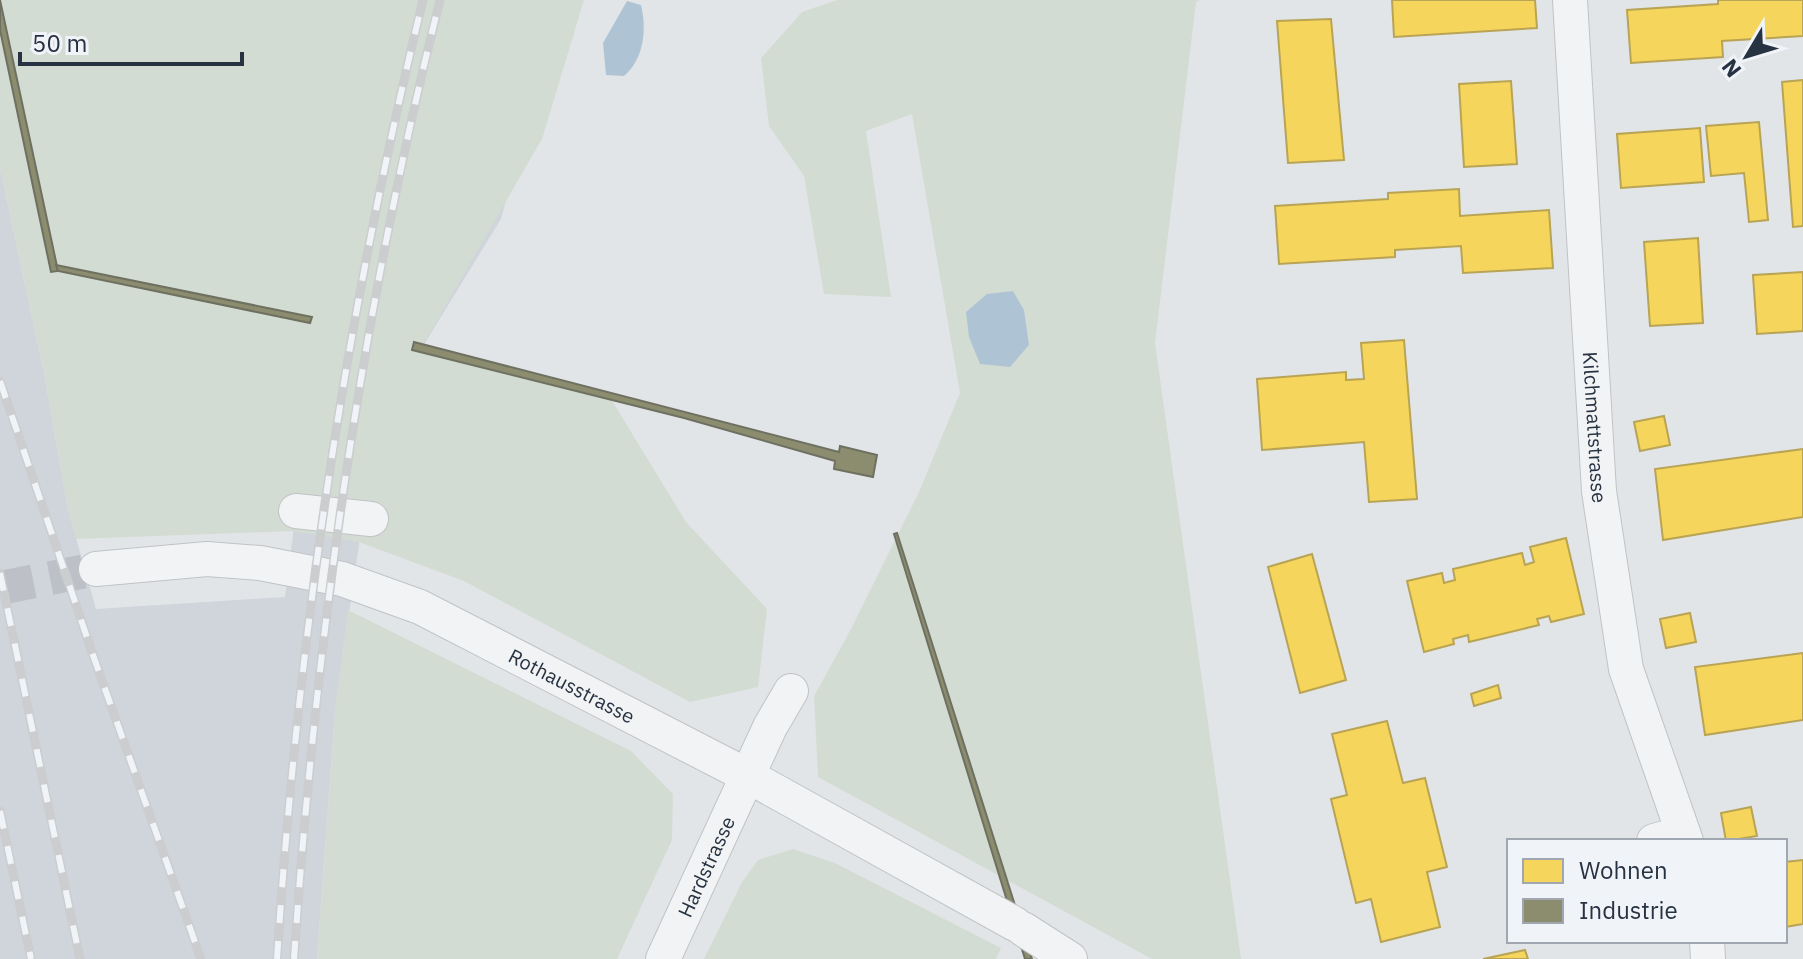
<svg xmlns="http://www.w3.org/2000/svg" width="1803" height="959" font-family="'IBM Plex Sans',sans-serif">
  <style>
    .built { fill: #d0d5dc }
    .green { fill: #d3dcd2 }
    .water { fill: #aec4d5 }
    .homes { fill: #f6d55c; stroke: #b8a454; stroke-width: 2 }
    .industry { fill: #8c8c6e; stroke: #6e7161; stroke-width: 2 }
    .lines { fill: none; stroke-linecap: round; stroke-linejoin: round }
    .minor-tunnel { stroke: #bdc1c7; stroke-width: 34; stroke-dasharray: 34 17; stroke-linecap: butt }
    .minor-casing { stroke: #c0c3c6; stroke-width: 36 }
    .minor { stroke: #f2f3f4; stroke-width: 34 }
    .rail-casing { stroke: #cbcdcf; stroke-width: 9 }
    .rail { stroke: #f0f4f8; stroke-width: 6; stroke-dasharray: 18; stroke-linecap: butt }
    .labels { text-anchor: middle; dominant-baseline: central; stroke-width: 8; stroke-linejoin: round; paint-order: stroke }
    .street-label { font-size: 20px; fill: #273343; stroke: #f0f4f8 }
  </style>
  <rect width="100%" height="100%" fill="#e2e5e8"/>
  <polygon class="built" points="562,0 501,219 420,351 361,531 335,711 317,959 0,959 0,168 44,373 68,509 96,609 285,597 296,511"/>
  <g class="green">
    <polygon points="0,0 584,0 542,139 420,350 611,399 686,522 767,609 758,687 690,702 464,581 359,542 293,531 76,539 68,509 44,373 0,168"/>
    <polygon points="837,0 1199,0 1196,2 1155,343 1241,959 1152,959 818,777 814,696 850,631 919,492 960,393 912,114 866,131 891,297 824,294 804,176 769,126 761,58 802,12"/>
    <polygon points="348,610 631,751 673,794 672,840 617,959 317,959 335,711"/>
    <polygon points="793,849 835,863 1001,948 996,959 704,959 742,882 758,860"/>
  </g>
  <g class="water">
    <path d="M627,1L641,5C647,29 644,59 624,76L606,75L603,43Z"/>
    <polygon points="1013,291 1024,310 1029,345 1010,367 980,364 969,337 966,312 987,294"/>
  </g>
  <g class="homes">
    <polygon points="1392,0 1535,0 1537,28 1394,37"/>
    <polygon points="1718,0 1803,0 1803,36 1722,41 1723,57 1631,63 1627,10 1718,4"/>
    <polygon points="1331,19 1344,160 1288,163 1277,21"/>
    <polygon points="1803,80 1803,226 1793,227 1782,82"/>
    <polygon points="1511,81 1517,164 1464,167 1459,84"/>
    <polygon points="1759,122 1768,220 1749,222 1744,173 1711,176 1706,126"/>
    <polygon points="1700,128 1704,182 1621,188 1617,134"/>
    <polygon points="1459,189 1460,216 1549,210 1553,268 1463,273 1461,246 1395,250 1395,257 1279,264 1275,206 1388,199 1388,193"/>
    <polygon points="1698,238 1703,323 1650,326 1644,242"/>
    <polygon points="1803,272 1803,331 1757,334 1753,275"/>
    <polygon points="1404,340 1417,499 1369,502 1364,442 1262,450 1257,379 1346,372 1346,380 1364,379 1361,343"/>
    <polygon points="1664,416 1670,445 1640,451 1634,422"/>
    <polygon points="1803,449 1803,517 1663,540 1655,469"/>
    <polygon points="1566,538 1584,614 1551,622 1549,616 1537,619 1539,625 1469,642 1468,635 1453,639 1454,644 1424,652 1407,581 1442,573 1444,583 1455,580 1453,569 1522,553 1525,565 1534,562 1530,547"/>
    <polygon points="1312,554 1346,680 1300,693 1268,567"/>
    <polygon points="1690,613 1696,642 1666,648 1660,619"/>
    <polygon points="1803,653 1803,720 1705,735 1695,667"/>
    <polygon points="1498,685 1501,698 1474,706 1471,694"/>
    <polygon points="1387,721 1403,783 1425,778 1447,867 1427,872 1440,927 1381,942 1371,899 1356,903 1331,799 1347,795 1332,734"/>
    <polygon points="1751,807 1757,836 1726,841 1721,813"/>
    <polygon points="1803,860 1803,924 1785,927 1785,862"/>
    <polygon points="1525,950 1528,959 1483,959"/>
  </g>
  <g class="industry">
    <polygon points="0,0 36,168 58,271 51,272 0,30"/>
    <polygon points="56,265 312,317 310,323 58,271"/>
    <polygon points="414,342 839,452 840,446 877,455 873,477 834,469 835,461 684,418 412,350"/>
    <polygon points="897,533 918,599 1032,959 1025,959 894,534"/>
  </g>
  <g class="lines">
    <polyline class="minor-tunnel" points="0,588 96,569"/>
    <g class="minor-casing">
      <g id="minor">
        <path id="s1" d="M1570,0L1599,491L1626,669L1686,841"/>
        <polyline points="296,511 371,519"/>
        <path id="s2" d="M96,569L207,559L260,563L342,579L420,607L748,776L1015,924"/>
        <polyline points="1654,841 1683,833"/>
        <polyline points="1023,929 1070,959"/>
        <polyline points="1707,941 1708,959"/>
        <path id="s3" d="M663,959L770,727L791,691"/>
      </g>
    </g>
    <use href="#minor" class="minor"/>
    <g class="rail-casing">
      <g id="rail">
        <polyline points="0,381 93,655 201,959"/>
        <polyline points="0,573 80,959"/>
        <polyline points="0,811 31,959"/>
        <path d="M277,959C298,636 346,314 423,0"/>
        <path d="M294,959C316,636 361,314 440,0"/>
      </g>
    </g>
    <use href="#rail" class="rail"/>
  </g>
  <g class="labels">
    <g class="street-label">
      <text stroke="none"><textPath href="#s1" startOffset="428">Kilchmattstrasse</textPath></text>
      <text stroke="none"><textPath href="#s2" startOffset="502">Rothausstrasse</textPath></text>
      <text stroke="none"><textPath href="#s3" startOffset="102">Hardstrasse</textPath></text>
    </g>
  </g>
  <rect x="1507" y="839" width="280" height="104" fill="#f0f4f8" stroke="#a0a7b0" stroke-width="2"/>
  <rect x="1523" y="859" width="40" height="24" fill="#f6d55c" stroke="#a0a7b0" stroke-width="2"/>
  <text x="1579" y="879" font-size="24" fill="#273343">Wohnen</text>
  <rect x="1523" y="899" width="40" height="24" fill="#8c8c6e" stroke="#a0a7b0" stroke-width="2"/>
  <text x="1579" y="919" font-size="24" fill="#273343">Industrie</text>
  <g transform="translate(1747 56) rotate(232)" stroke="#f0f4f8" stroke-width="6" paint-order="stroke">
  <path d="M0-6L14 30L0 20L-14 30Z" fill="#273343"/>
  <text y="-12" font-size="22" font-weight="bold" text-anchor="middle" fill="#273343">N</text>
  </g>
  <path d="M20 52v12h222v-12" fill="none" stroke="#273343" stroke-width="4"/>
  <text x="32" y="52" font-size="24" fill="#273343" stroke="#f0f4f8" stroke-width="6" paint-order="stroke">50 m</text>
</svg>
